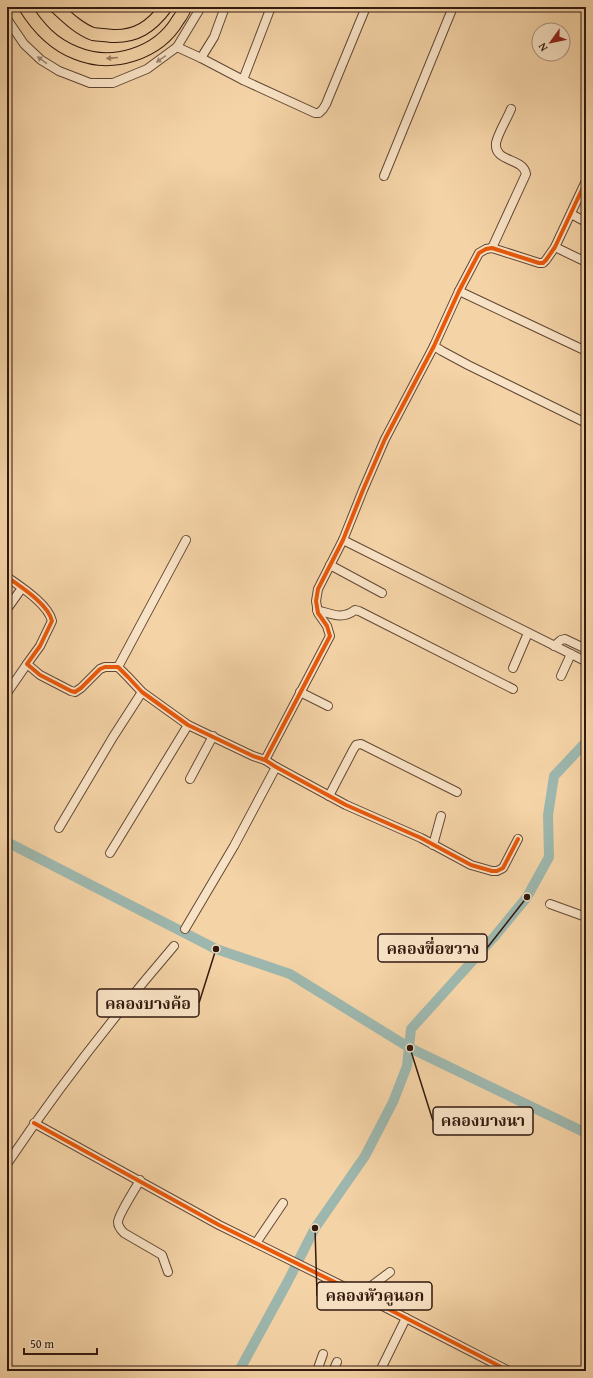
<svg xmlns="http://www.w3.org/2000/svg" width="593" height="1378" font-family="'Gentium Book Plus','Noto Serif Thai',serif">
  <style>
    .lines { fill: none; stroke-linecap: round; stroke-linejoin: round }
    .canal { stroke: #9db7ae; stroke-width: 10 }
    .street-casing { stroke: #624834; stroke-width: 10 }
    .primary-casing { stroke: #32190e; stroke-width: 14 }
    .street { stroke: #f8e2c5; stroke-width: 8 }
    .primary { stroke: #f4d3a6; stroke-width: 12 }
    .cycleway-casing { stroke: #f8e2c5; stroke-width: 6 }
    .cycleway { stroke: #e8590c; stroke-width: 4 }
    .oneway { fill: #9d7f62 }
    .oneway2 { fill: #9f8873 }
    .leader { fill: none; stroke: #32190e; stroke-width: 1.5 }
    .callout-dot { fill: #32190e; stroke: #f8e2c5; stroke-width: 1.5 }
    .callout { fill: #f8e2c5; stroke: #32190e; stroke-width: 1.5 }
    .callout-label { font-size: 16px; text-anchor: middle; font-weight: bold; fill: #32190e }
  </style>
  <rect width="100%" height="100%" fill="#f4d3a6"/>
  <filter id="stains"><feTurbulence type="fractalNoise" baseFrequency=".005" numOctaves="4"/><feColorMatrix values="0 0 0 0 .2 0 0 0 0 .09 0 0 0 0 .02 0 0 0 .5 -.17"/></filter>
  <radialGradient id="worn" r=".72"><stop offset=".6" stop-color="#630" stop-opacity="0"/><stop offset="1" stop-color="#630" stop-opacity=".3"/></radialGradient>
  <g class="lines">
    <g class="canal">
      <polyline points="7,842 216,949 290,974 410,1048 586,1133"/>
      <polyline points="239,1371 288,1281 315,1228 365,1156 393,1102 407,1066 411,1029 495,936 527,897 549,857 548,815 554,776 586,742"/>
    </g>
    <g class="street-casing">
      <g id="street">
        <polyline points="7,19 24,44 41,60 59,71 90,83 113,83 147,69 177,47 201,7"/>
        <polyline points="177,47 201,58 243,80 315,113 319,113 323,109 326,104 366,7"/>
        <polyline points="201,58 214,37 225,7"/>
        <polyline points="243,80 271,7"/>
        <polyline points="384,176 453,7"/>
        <polyline points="571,214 586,222"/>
        <polyline points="555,247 586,262"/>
        <path d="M492,248L526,174C523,157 494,163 496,143C498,133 507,119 511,109"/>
        <polyline points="459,291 586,351"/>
        <polyline points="434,346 442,351 468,365 586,423"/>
        <polyline points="343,540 585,661"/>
        <polyline points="330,565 382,593"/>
        <path d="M7,577C21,587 48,604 52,621L40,646L27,664L40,675L71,691L75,692L81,688L100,669L105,667H118L128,677L142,692L188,725L253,756L265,760L276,767L346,805L421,838L471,865L492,871H497L503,868L518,839"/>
        <polyline points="7,609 22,588"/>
        <path d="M317,610C332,614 342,620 355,610L359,611L513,689"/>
        <polyline points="554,646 561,640 565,639 586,649"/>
        <polyline points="118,667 186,540"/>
        <polyline points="513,668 528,633"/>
        <polyline points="561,676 571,654"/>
        <polyline points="300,692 328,706"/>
        <polyline points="7,693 27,664"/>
        <polyline points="265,760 330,636 327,626 318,613 316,601 318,589 343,540 363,490 385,439 434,346 459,291 479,253 486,249 492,248 539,263 543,263 546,260 555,247 586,181"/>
        <polyline points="190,779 213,736"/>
        <polyline points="329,796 353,750 356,745 361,744 457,792"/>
        <polyline points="59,828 113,737 142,692"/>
        <polyline points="433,845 441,816"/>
        <polyline points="110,853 188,725"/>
        <polyline points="550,904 586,917"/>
        <polyline points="185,929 234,846 276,767"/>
        <polyline points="34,1123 219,1225 363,1296 509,1371"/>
        <path d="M7,1164C58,1088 115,1015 174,946"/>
        <path d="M140,1180C136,1188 118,1215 118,1222C118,1227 121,1230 124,1233L162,1255L168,1272"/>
        <polyline points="256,1243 283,1203"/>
        <polyline points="363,1296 370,1287 390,1272"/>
        <polyline points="7,1369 12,1371"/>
        <polyline points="317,1371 323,1354"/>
        <polyline points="333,1371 337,1362"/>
        <polyline points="380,1371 406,1318"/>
      </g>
    </g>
    <g class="primary-casing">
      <g id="primary">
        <path d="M25,7C38,28 53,44 76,53C112,68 158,54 178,20C181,16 184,12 185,7"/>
        <path d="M56,7C67,17 79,29 93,34C99,35 106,35 112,36C136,37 151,27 166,7"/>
      </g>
    </g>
    <use href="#street" class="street"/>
    <use href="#primary" class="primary"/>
    <g class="cycleway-casing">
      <g id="cycleway">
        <path d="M7,577C21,587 48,604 52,621L40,646L27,664L40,675L71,691L75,692L81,688L100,669L105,667H118L128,677L142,692L188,725L253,756L265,760L276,767L346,805L421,838L471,865L492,871H497L503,868L518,839"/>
        <polyline points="265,760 330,636 327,626 318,613 316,601 318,589 343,540 363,490 385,439 434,346 459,291 479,253 486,249 492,248 539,263 543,263 546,260 555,247 586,181"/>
        <polyline points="34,1123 219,1225 363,1296 509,1371"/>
      </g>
    </g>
    <use href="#cycleway" class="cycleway"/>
  </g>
  <defs><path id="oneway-solid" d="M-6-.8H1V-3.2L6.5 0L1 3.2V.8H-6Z"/></defs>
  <use class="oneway" href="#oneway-solid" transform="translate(112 58) rotate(175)"/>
  <g class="oneway2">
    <use href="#oneway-solid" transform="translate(161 59) rotate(145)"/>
    <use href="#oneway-solid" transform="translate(42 60) rotate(-144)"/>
  </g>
  <path class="leader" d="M527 897L487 948M216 949L199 1003M410 1048L433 1121M315 1228L317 1296"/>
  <g class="callout-dot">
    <circle cx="527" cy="897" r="4"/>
    <circle cx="216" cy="949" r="4"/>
    <circle cx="410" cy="1048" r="4"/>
    <circle cx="315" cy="1228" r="4"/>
  </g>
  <g class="callout">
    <rect x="378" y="934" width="109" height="28" rx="4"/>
    <rect x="97" y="989" width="102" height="28" rx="4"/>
    <rect x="433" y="1107" width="100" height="28" rx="4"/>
    <rect x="317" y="1282" width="115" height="28" rx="4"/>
  </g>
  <g class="callout-label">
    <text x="433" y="954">คลองขื่อขวาง</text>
    <text x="148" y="1009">คลองบางค้อ</text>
    <text x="483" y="1126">คลองบางนา</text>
    <text x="375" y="1301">คลองหัวคูนอก</text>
  </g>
  <rect width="593" height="1378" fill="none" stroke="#f4d3a6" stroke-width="24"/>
  <rect x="8" y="8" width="577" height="1362" fill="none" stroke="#32190e" stroke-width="2"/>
  <rect x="12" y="12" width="569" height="1354" fill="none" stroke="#32190e"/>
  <g transform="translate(551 42) rotate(237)"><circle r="19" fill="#f8e2c5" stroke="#a9927c"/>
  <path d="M0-3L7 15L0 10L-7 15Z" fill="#8f2418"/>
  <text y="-6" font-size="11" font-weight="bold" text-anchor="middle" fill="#32190e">N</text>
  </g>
  <path d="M24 1348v6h73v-6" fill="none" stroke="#32190e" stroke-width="2"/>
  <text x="30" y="1348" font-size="12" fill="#32190e" stroke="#f8e2c5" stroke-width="3" paint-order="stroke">50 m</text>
  <rect width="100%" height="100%" filter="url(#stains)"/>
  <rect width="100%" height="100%" fill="url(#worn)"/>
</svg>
